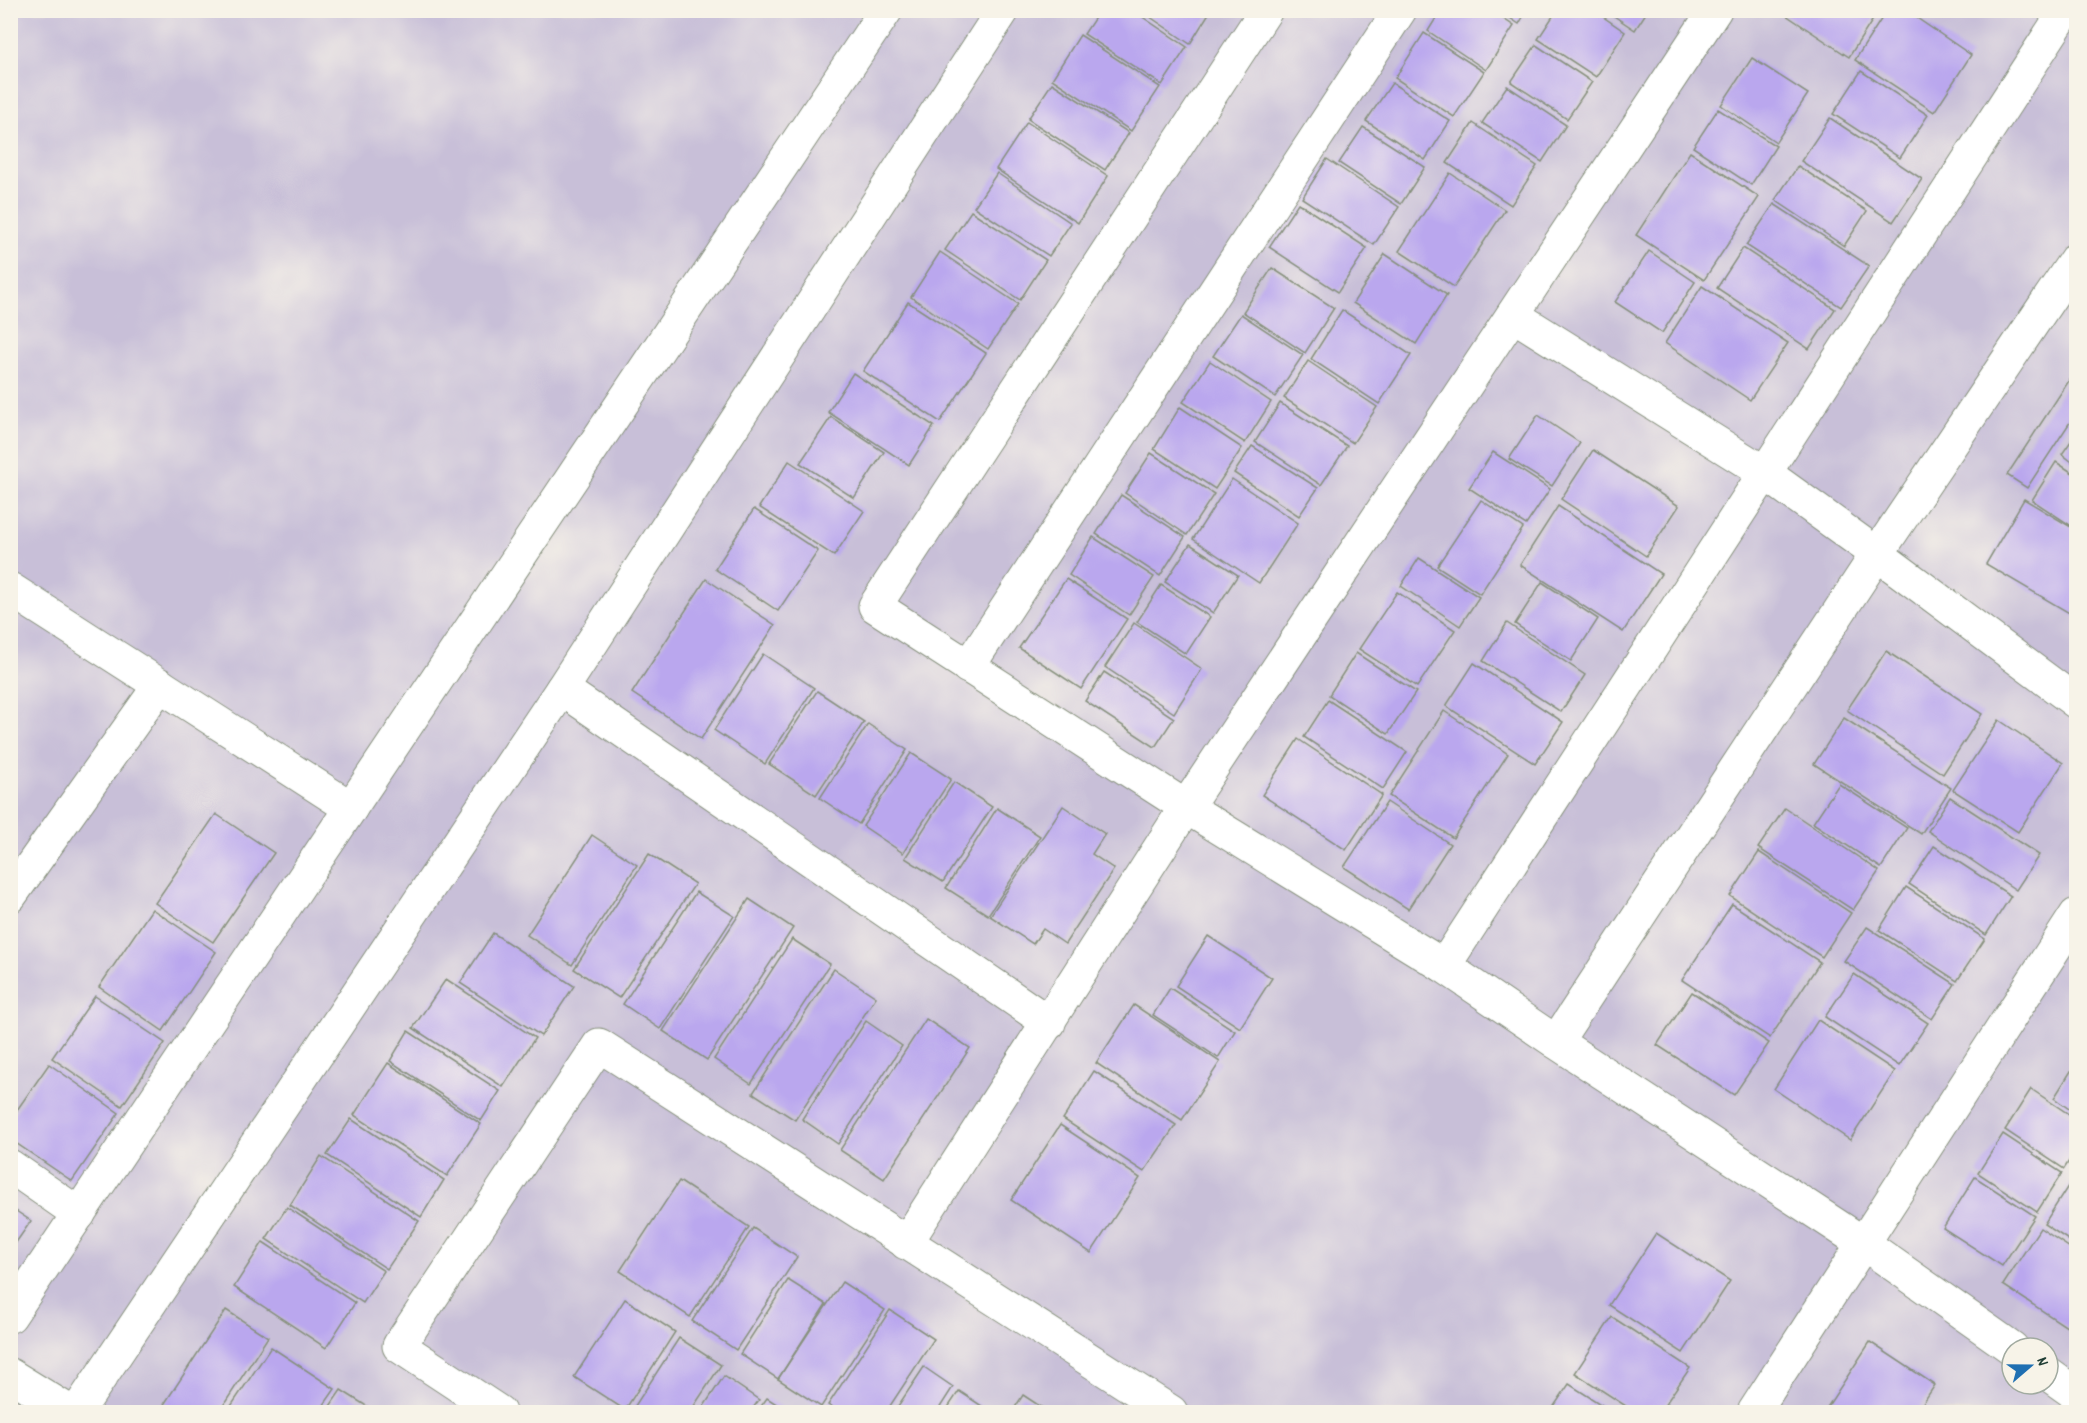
<svg xmlns="http://www.w3.org/2000/svg" width="2087" height="1423" font-family="Dekko,sans-serif">
  <style>
    .industrial { fill: #c8bfd8; fill-rule: evenodd }
    .building { fill: #baa7ee }
    .lines { fill: none; stroke-linecap: round; stroke-linejoin: round }
    .minor-casing { stroke: #86907c; stroke-width: 35 }
    .minor { stroke: #fff; stroke-width: 33 }
  </style>
  <rect width="100%" height="100%" fill="#f7f3e8"/>
  <filter id="ink" filterUnits="userSpaceOnUse"><feTurbulence type="fractalNoise" baseFrequency=".0167" numOctaves="2"/><feDisplacementMap in="SourceGraphic" scale="12" xChannelSelector="R" yChannelSelector="G"/><feConvolveMatrix kernelMatrix="1 2 1 2 8 2 1 2 1" color-interpolation-filters="sRGB"/></filter>
  <filter id="wash" filterUnits="userSpaceOnUse"><feTurbulence type="fractalNoise" baseFrequency=".008" numOctaves="4" result="noise"/><feDisplacementMap in="SourceGraphic" scale="24" xChannelSelector="R" yChannelSelector="G"/><feGaussianBlur stdDeviation="1.35" result="paint"/><feColorMatrix in="noise" values="0 0 0 0 0 0 0 0 0 0 0 0 0 0 0 0 0 1.4 0 .05"/><feComposite in="paint" operator="in"/></filter>
  <g filter="url(#wash)">
    <rect width="100%" height="100%" fill="#ece3c5"/>
    <path class="industrial" d="M10,11H2076V1412H11ZM2012,1348H2048V1384H2012Z"/>
    <g id="blocks">
      <g class="building">
        <polygon points="1100,10 1132,10 1187,47 1162,85 1084,34"/>
        <polygon points="1140,10 1211,10 1190,44"/>
        <polygon points="1441,10 1490,10 1514,26 1486,70 1428,31"/>
        <polygon points="1498,10 1527,10 1519,24"/>
        <polygon points="1557,10 1593,10 1625,32 1596,77 1538,39"/>
        <polygon points="1605,10 1648,10 1635,30"/>
        <polygon points="1789,10 1879,10 1849,57 1786,15"/>
        <polygon points="1887,10 1905,10 1971,55 1934,112 1855,60"/>
        <polygon points="1424,33 1484,72 1454,117 1395,78"/>
        <polygon points="1080,35 1160,87 1131,131 1052,79"/>
        <polygon points="1536,45 1592,82 1567,119 1511,82"/>
        <polygon points="1752,58 1808,94 1776,142 1721,105"/>
        <polygon points="1861,71 1928,115 1900,158 1833,114"/>
        <polygon points="1052,83 1129,133 1105,170 1028,119"/>
        <polygon points="1392,83 1450,121 1425,160 1366,121"/>
        <polygon points="1507,86 1566,125 1542,162 1482,123"/>
        <polygon points="1718,109 1776,146 1751,185 1693,147"/>
        <polygon points="1830,118 1922,179 1893,222 1801,161"/>
        <polygon points="1027,122 1108,176 1078,223 996,169"/>
        <polygon points="1473,123 1537,166 1511,205 1447,163"/>
        <polygon points="1363,127 1425,167 1401,204 1339,163"/>
        <polygon points="1690,152 1759,197 1704,280 1636,235"/>
        <polygon points="1327,159 1399,207 1374,245 1302,198"/>
        <polygon points="1798,166 1867,211 1844,246 1775,200"/>
        <polygon points="997,173 1071,223 1049,256 974,207"/>
        <polygon points="1450,173 1505,210 1454,287 1399,251"/>
        <polygon points="1298,203 1367,248 1338,292 1269,247"/>
        <polygon points="1774,204 1869,266 1841,307 1746,245"/>
        <polygon points="971,211 1046,260 1020,300 945,250"/>
        <polygon points="1743,248 1835,309 1809,349 1717,288"/>
        <polygon points="1649,251 1695,282 1662,333 1615,302"/>
        <polygon points="940,252 1018,304 988,349 911,297"/>
        <polygon points="1385,254 1447,295 1416,344 1353,303"/>
        <polygon points="1272,268 1334,308 1305,353 1243,312"/>
        <polygon points="1702,286 1788,343 1750,400 1665,343"/>
        <polygon points="908,302 986,353 940,422 863,371"/>
        <polygon points="1342,310 1411,355 1379,404 1311,359"/>
        <polygon points="1241,314 1303,355 1275,397 1213,356"/>
        <polygon points="1210,361 1271,402 1245,443 1183,402"/>
        <polygon points="1308,361 1377,407 1353,443 1284,398"/>
        <polygon points="2076,370 2076,413 2027,488 2007,475"/>
        <polygon points="853,373 934,426 909,465 828,412"/>
        <polygon points="1280,403 1347,446 1321,485 1255,442"/>
        <polygon points="1180,407 1242,448 1215,489 1154,449"/>
        <polygon points="1538,415 1580,443 1552,486 1509,459"/>
        <polygon points="831,417 884,452 854,498 800,463"/>
        <polygon points="2076,434 2076,465 2062,454"/>
        <polygon points="1252,446 1318,488 1299,516 1234,473"/>
        <polygon points="1593,450 1679,506 1646,556 1561,499"/>
        <polygon points="1493,452 1550,489 1526,525 1469,488"/>
        <polygon points="1151,453 1214,494 1187,535 1125,493"/>
        <polygon points="789,461 864,511 834,556 759,507"/>
        <polygon points="2056,462 2076,475 2076,529 2032,500"/>
        <polygon points="1232,479 1298,523 1259,583 1193,539"/>
        <polygon points="1121,495 1185,537 1160,576 1096,534"/>
        <polygon points="2024,499 2076,530 2076,617 1986,564"/>
        <polygon points="1481,500 1523,528 1480,594 1437,566"/>
        <polygon points="1558,506 1661,574 1623,632 1520,565"/>
        <polygon points="754,509 818,551 778,611 715,569"/>
        <polygon points="1093,537 1154,577 1129,615 1069,575"/>
        <polygon points="1190,544 1238,575 1213,613 1165,582"/>
        <polygon points="1419,558 1479,597 1460,626 1401,586"/>
        <polygon points="706,579 775,625 701,739 632,693"/>
        <polygon points="1066,579 1127,619 1081,689 1019,648"/>
        <polygon points="1542,582 1598,619 1571,661 1515,624"/>
        <polygon points="1161,585 1210,617 1186,654 1137,622"/>
        <polygon points="1397,592 1455,630 1417,687 1359,649"/>
        <polygon points="1134,623 1202,669 1174,713 1105,667"/>
        <polygon points="1507,623 1585,675 1561,712 1483,661"/>
        <polygon points="1886,651 1982,714 1943,774 1847,710"/>
        <polygon points="1356,653 1416,692 1388,734 1329,695"/>
        <polygon points="763,654 814,688 765,764 714,730"/>
        <polygon points="1474,663 1563,722 1535,764 1446,706"/>
        <polygon points="1104,672 1174,718 1155,747 1085,701"/>
        <polygon points="817,691 864,722 816,795 769,764"/>
        <polygon points="1328,700 1407,752 1383,789 1304,737"/>
        <polygon points="1444,711 1508,754 1453,838 1389,796"/>
        <polygon points="1844,718 1951,788 1921,834 1814,764"/>
        <polygon points="1999,720 2063,763 2018,832 1953,790"/>
        <polygon points="868,724 907,750 859,824 820,798"/>
        <polygon points="1298,739 1382,795 1346,850 1262,795"/>
        <polygon points="911,753 951,779 903,853 863,826"/>
        <polygon points="954,782 992,807 943,882 905,858"/>
        <polygon points="1839,784 1907,828 1881,868 1813,823"/>
        <polygon points="1950,797 2039,855 2016,890 1928,831"/>
        <polygon points="1387,802 1450,844 1408,909 1344,867"/>
        <polygon points="1063,806 1105,834 1092,854 1114,869 1065,944 1043,929 1033,944 990,916"/>
        <polygon points="997,808 1040,836 988,915 946,888"/>
        <polygon points="1785,808 1879,871 1853,910 1758,848"/>
        <polygon points="216,814 274,853 213,942 155,903"/>
        <polygon points="592,835 637,865 572,965 527,935"/>
        <polygon points="1934,846 2011,896 1986,935 1909,884"/>
        <polygon points="1759,852 1851,913 1822,957 1730,896"/>
        <polygon points="649,854 695,884 619,998 574,969"/>
        <polygon points="1906,887 1985,939 1957,981 1879,930"/>
        <polygon points="696,892 734,916 660,1029 623,1004"/>
        <polygon points="749,899 793,928 707,1060 663,1031"/>
        <polygon points="1732,904 1820,962 1770,1038 1682,980"/>
        <polygon points="152,909 216,952 163,1031 99,987"/>
        <polygon points="1867,927 1955,984 1932,1019 1844,961"/>
        <polygon points="493,933 574,986 541,1036 460,983"/>
        <polygon points="1208,936 1272,978 1240,1028 1176,986"/>
        <polygon points="792,939 830,964 751,1084 714,1059"/>
        <polygon points="834,969 876,997 795,1120 753,1093"/>
        <polygon points="1854,974 1928,1023 1899,1066 1825,1017"/>
        <polygon points="446,979 535,1038 503,1087 413,1028"/>
        <polygon points="1170,988 1235,1031 1218,1058 1153,1015"/>
        <polygon points="1692,992 1769,1043 1734,1095 1657,1045"/>
        <polygon points="95,996 165,1043 122,1106 52,1058"/>
        <polygon points="1134,1005 1220,1062 1182,1120 1096,1063"/>
        <polygon points="926,1019 970,1048 884,1179 840,1150"/>
        <polygon points="1818,1020 1895,1071 1850,1140 1774,1089"/>
        <polygon points="866,1021 902,1046 838,1144 802,1119"/>
        <polygon points="408,1031 500,1091 481,1121 390,1061"/>
        <polygon points="388,1063 481,1124 447,1176 354,1115"/>
        <polygon points="2076,1063 2076,1114 2054,1098"/>
        <polygon points="49,1064 119,1113 72,1181 10,1139 10,1120"/>
        <polygon points="1094,1071 1176,1125 1144,1172 1063,1119"/>
        <polygon points="2031,1089 2076,1119 2076,1150 2064,1169 2005,1130"/>
        <polygon points="351,1119 444,1180 421,1217 327,1155"/>
        <polygon points="1060,1125 1140,1178 1091,1253 1011,1200"/>
        <polygon points="2003,1134 2062,1173 2037,1212 1978,1173"/>
        <polygon points="321,1156 419,1221 387,1269 290,1205"/>
        <polygon points="1975,1177 2035,1216 2002,1266 1943,1228"/>
        <polygon points="679,1181 749,1227 690,1317 620,1271"/>
        <polygon points="2070,1183 2076,1187 2076,1245 2044,1224"/>
        <polygon points="10,1207 31,1221 10,1251"/>
        <polygon points="287,1207 384,1271 363,1303 266,1239"/>
        <polygon points="753,1228 797,1257 736,1350 692,1321"/>
        <polygon points="2040,1228 2076,1252 2076,1333 2003,1285"/>
        <polygon points="1656,1233 1730,1281 1683,1353 1609,1305"/>
        <polygon points="263,1242 355,1303 326,1348 234,1287"/>
        <polygon points="788,1280 826,1304 778,1379 740,1354"/>
        <polygon points="842,1282 885,1310 821,1407 778,1379"/>
        <polygon points="625,1299 675,1332 625,1410 574,1377"/>
        <polygon points="226,1310 268,1337 219,1412 159,1412"/>
        <polygon points="890,1310 934,1339 886,1412 839,1412 828,1405"/>
        <polygon points="1612,1317 1690,1368 1660,1412 1635,1412 1575,1373"/>
        <polygon points="679,1338 721,1365 690,1412 631,1412"/>
        <polygon points="1870,1342 1935,1385 1917,1412 1824,1412"/>
        <polygon points="271,1347 335,1389 319,1412 227,1412"/>
        <polygon points="924,1367 953,1387 937,1412 894,1412"/>
        <polygon points="724,1376 759,1400 750,1412 700,1412"/>
        <polygon points="1569,1384 1613,1412 1550,1412"/>
        <polygon points="341,1390 376,1412 326,1412"/>
        <polygon points="959,1391 991,1412 945,1412"/>
        <polygon points="1023,1395 1049,1412 1012,1412"/>
        <polygon points="767,1398 789,1412 757,1412"/>
      </g>
    </g>
  </g>
  <g filter="url(#ink)">
    <use href="#blocks" fill-opacity="0" stroke="#86907c" stroke-width="1.5"/>
    <g class="lines">
      <g class="minor-casing">
        <g id="minor">
          <polyline points="1266,10 875,606 1186,807 1444,966 1556,1042 1863,1243 2012,1348"/>
          <polyline points="1513,315 1765,473 1877,554 2076,702"/>
          <polyline points="10,589 351,808"/>
          <polyline points="968,667 1400,10"/>
          <polyline points="562,689 1049,1023"/>
          <polyline points="10,896 160,685"/>
          <polyline points="1444,966 2066,10"/>
          <polyline points="1556,1042 1877,554 2076,259"/>
          <polyline points="10,1166 79,1214"/>
          <polyline points="906,1243 1186,807 1715,10"/>
          <polyline points="10,1316 886,10"/>
          <polyline points="2048,1374 2076,1394"/>
          <polyline points="10,1375 70,1412"/>
          <polyline points="77,1412 562,689 1003,10"/>
          <polyline points="499,1412 399,1346 599,1045 1171,1412"/>
          <polyline points="1754,1412 2076,915"/>
        </g>
      </g>
      <use href="#minor" class="minor"/>
    </g>
  </g>
  <rect width="2087" height="1423" fill="none" stroke="#f7f3e8" stroke-width="36"/>
  <g transform="translate(2030 1366) rotate(70)"><circle r="28" fill="#f7f3e8" stroke="#a1aaa0" stroke-width="1.5"/>
  <path d="M0-4.5L10 22L0 15L-10 22Z" fill="#1f6fb2"/>
  <text y="-9" font-size="16" font-weight="bold" text-anchor="middle" fill="#1f3d34">N</text>
  </g>
</svg>
